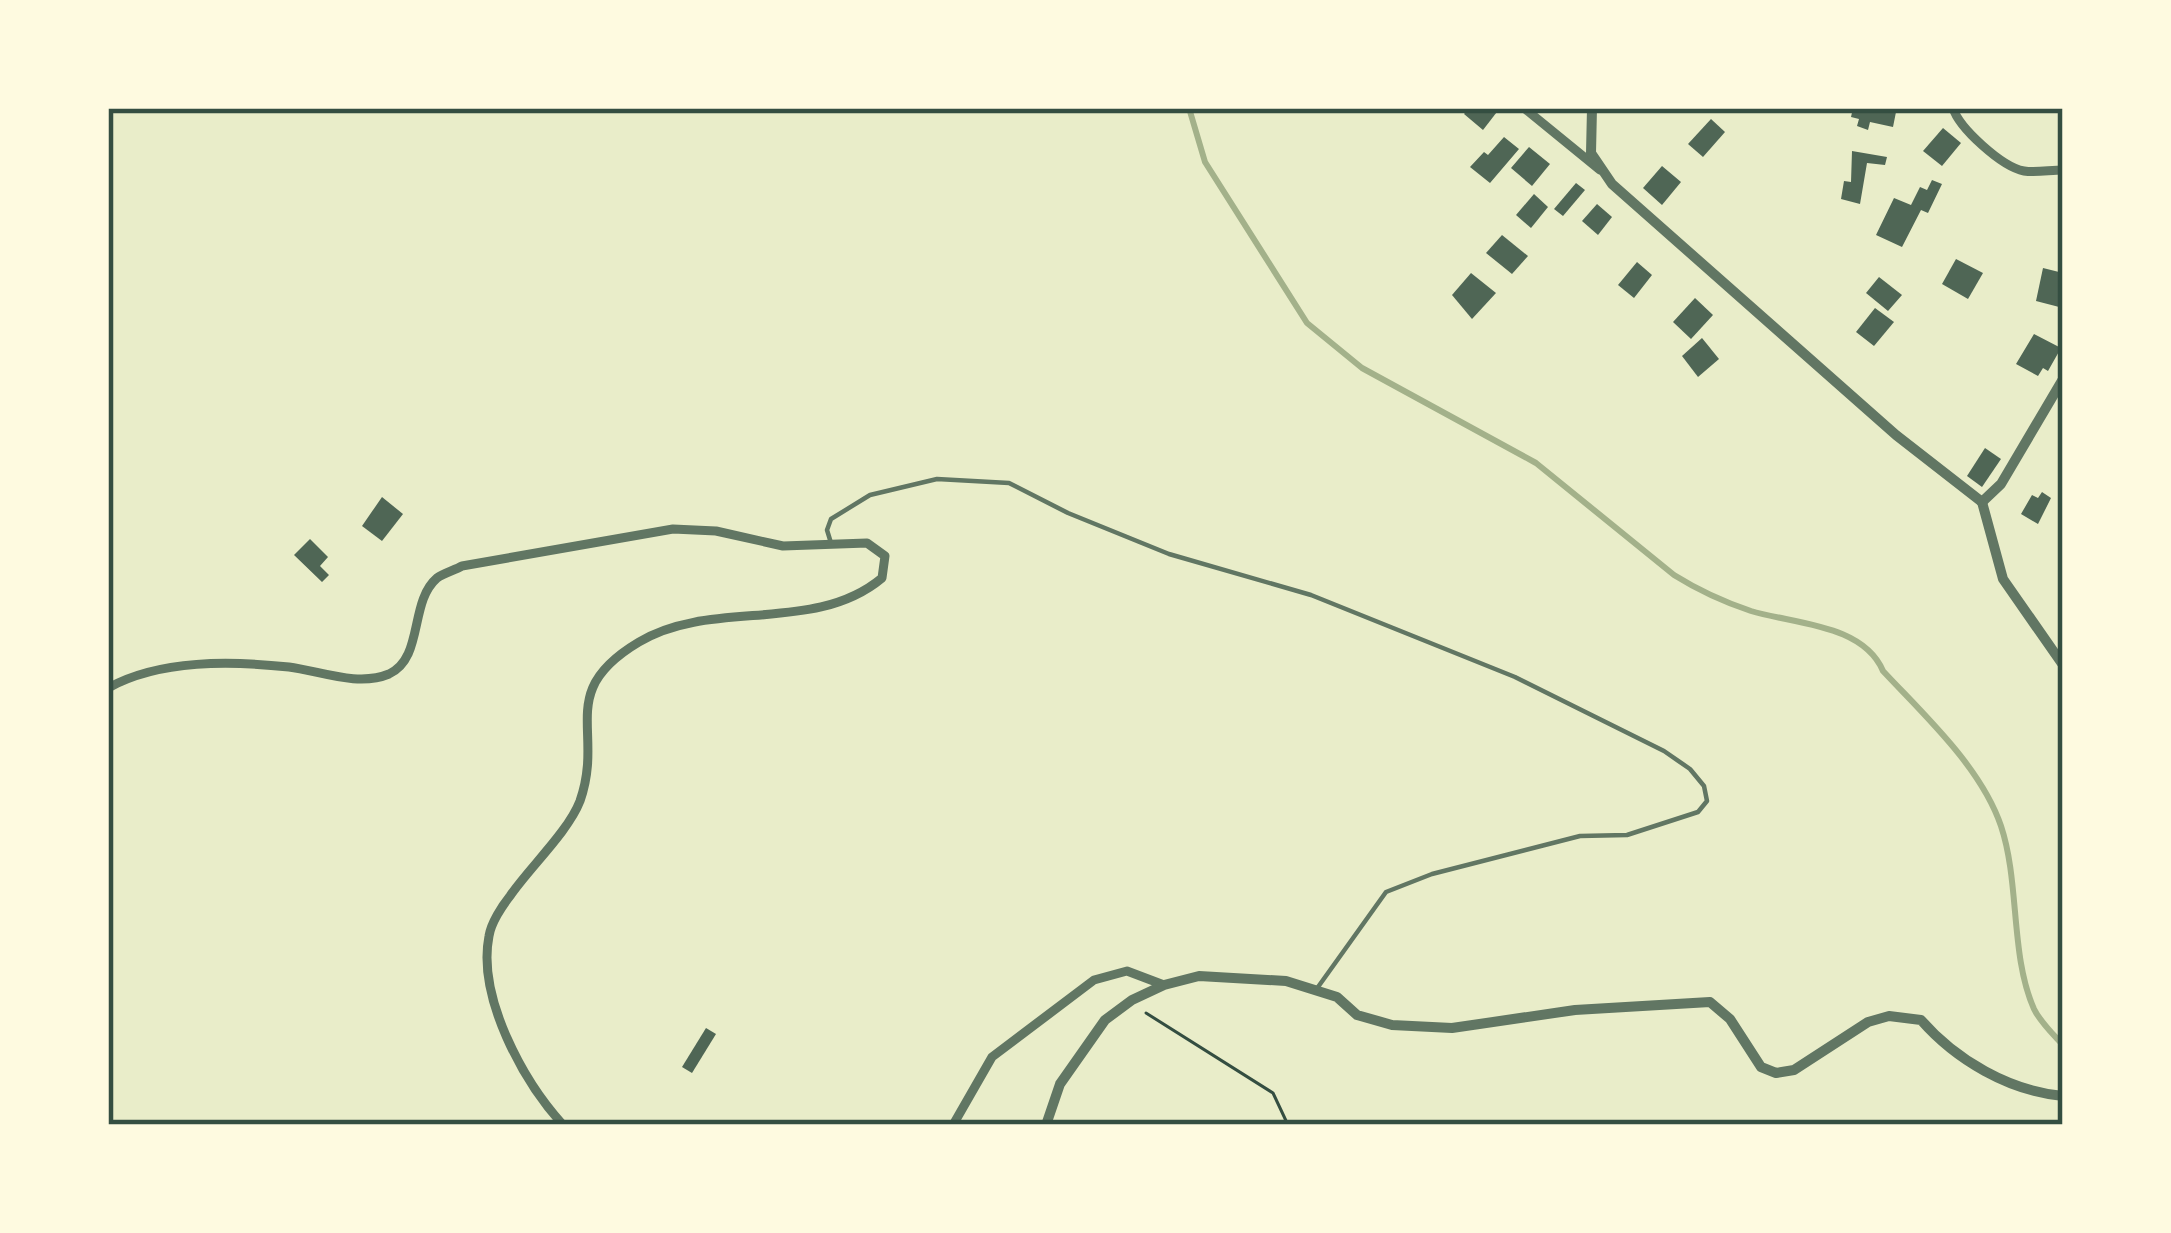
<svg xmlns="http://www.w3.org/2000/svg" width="2171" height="1233" font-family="'PT Sans Narrow',sans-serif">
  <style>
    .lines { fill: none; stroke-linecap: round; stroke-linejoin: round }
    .stream { stroke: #a3b18a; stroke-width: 6 }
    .building { fill: #4f6655 }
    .path { stroke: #344e41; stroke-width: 3 }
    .service { stroke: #617663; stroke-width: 4.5 }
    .minor { stroke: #617663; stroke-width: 9 }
    .tertiary { stroke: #617663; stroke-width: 10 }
    .neatline { fill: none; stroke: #344e41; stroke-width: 4.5 }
  </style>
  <rect width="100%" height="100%" fill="#e9edc9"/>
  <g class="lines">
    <path class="stream" d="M1189,108L1205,162L1307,323L1362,368L1536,463L1674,575C1698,590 1724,602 1751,611C1794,624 1863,624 1883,671C1924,715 1981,767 2001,826C2020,883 2010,955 2034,1009C2041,1023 2052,1033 2063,1045"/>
  </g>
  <g class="building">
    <polygon points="1469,108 1500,108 1483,130 1464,114"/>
    <polygon points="1853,108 1896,112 1893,127 1870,122 1868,130 1857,126 1859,119 1851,117"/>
    <polygon points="1711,119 1725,132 1703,157 1688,144"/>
    <polygon points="1943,128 1961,143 1942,166 1923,151"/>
    <polygon points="1504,137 1519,149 1490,183 1470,167 1484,152 1488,155"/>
    <polygon points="1529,147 1550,164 1532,186 1511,168"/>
    <polygon points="1852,151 1887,157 1885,165 1867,163 1860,204 1841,199 1844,181 1851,182"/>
    <polygon points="1662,166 1681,182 1662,205 1643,188"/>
    <polygon points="1932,180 1942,184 1928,213 1921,210 1902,247 1876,235 1894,198 1911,205 1920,187 1927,190"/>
    <polygon points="1576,183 1585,190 1563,216 1554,209"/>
    <polygon points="1534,194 1548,207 1531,228 1516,215"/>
    <polygon points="1597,204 1612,217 1598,235 1582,221"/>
    <polygon points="1502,235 1528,256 1512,274 1486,253"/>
    <polygon points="1956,259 1983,273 1968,299 1942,284"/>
    <polygon points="1637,262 1652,275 1634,298 1618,285"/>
    <polygon points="2043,268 2063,273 2063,308 2036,301"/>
    <polygon points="1471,273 1496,293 1472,319 1452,295"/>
    <polygon points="1879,277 1902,295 1888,311 1866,293"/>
    <polygon points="1695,298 1713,315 1691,339 1673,322"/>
    <polygon points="1875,308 1894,322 1874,346 1856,332"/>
    <polygon points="2034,334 2061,348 2048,371 2043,368 2038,376 2016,364"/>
    <polygon points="1702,338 1719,359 1698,377 1682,356"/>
    <polygon points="1985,448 2001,459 1982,487 1967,476"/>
    <polygon points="2042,492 2051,498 2038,524 2021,514 2032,495 2038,498"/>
    <polygon points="382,497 403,514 382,541 362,526"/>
    <polygon points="310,539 328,557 320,566 329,575 322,582 294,555"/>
    <polygon points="706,1028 716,1034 692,1073 682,1067"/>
  </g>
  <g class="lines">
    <polyline class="path" points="1146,1013 1273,1093 1288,1125"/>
    <polyline class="service" points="831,543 827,530 831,519 870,495 937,479 1009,483 1068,513 1169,554 1311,595 1515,677 1664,751 1690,769 1704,786 1707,801 1698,812 1627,835 1580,836 1432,874 1386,892 1318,987"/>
    <g class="minor">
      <polyline points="1524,108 1600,170"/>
      <path d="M1953,108C1959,128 2002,167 2024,171C2036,173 2050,170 2063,170"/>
      <path d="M108,688C160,659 232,661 289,667C320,671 358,687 389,674C424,658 409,602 437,578C444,573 455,570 462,566L673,529L716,531L783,546L867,543L885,556L882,578C814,635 712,598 639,642C555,692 605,730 580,801C568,832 529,868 510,896C502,906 491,923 489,936C477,997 523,1081 563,1125"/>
      <polyline points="953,1125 992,1057 1094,980 1127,971 1164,985"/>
    </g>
    <g class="tertiary">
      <polyline points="1592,108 1591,153 1612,184 1896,435 1982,502"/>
      <polyline points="1982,502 2003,579 2063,665"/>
      <polyline points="1982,502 2001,484 2063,379"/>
      <path d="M1046,1125L1060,1084L1105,1020L1132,1000L1164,985L1199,976L1286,981L1337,997L1357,1015L1392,1025L1452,1028L1575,1010L1710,1002L1730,1019L1761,1067L1776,1073L1794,1070L1868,1022L1889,1016L1921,1020C1956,1060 2009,1091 2063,1096"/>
    </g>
  </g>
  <rect width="2171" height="1233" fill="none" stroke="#fefae0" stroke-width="222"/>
  <rect x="111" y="111" width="1949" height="1011" class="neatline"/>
</svg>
